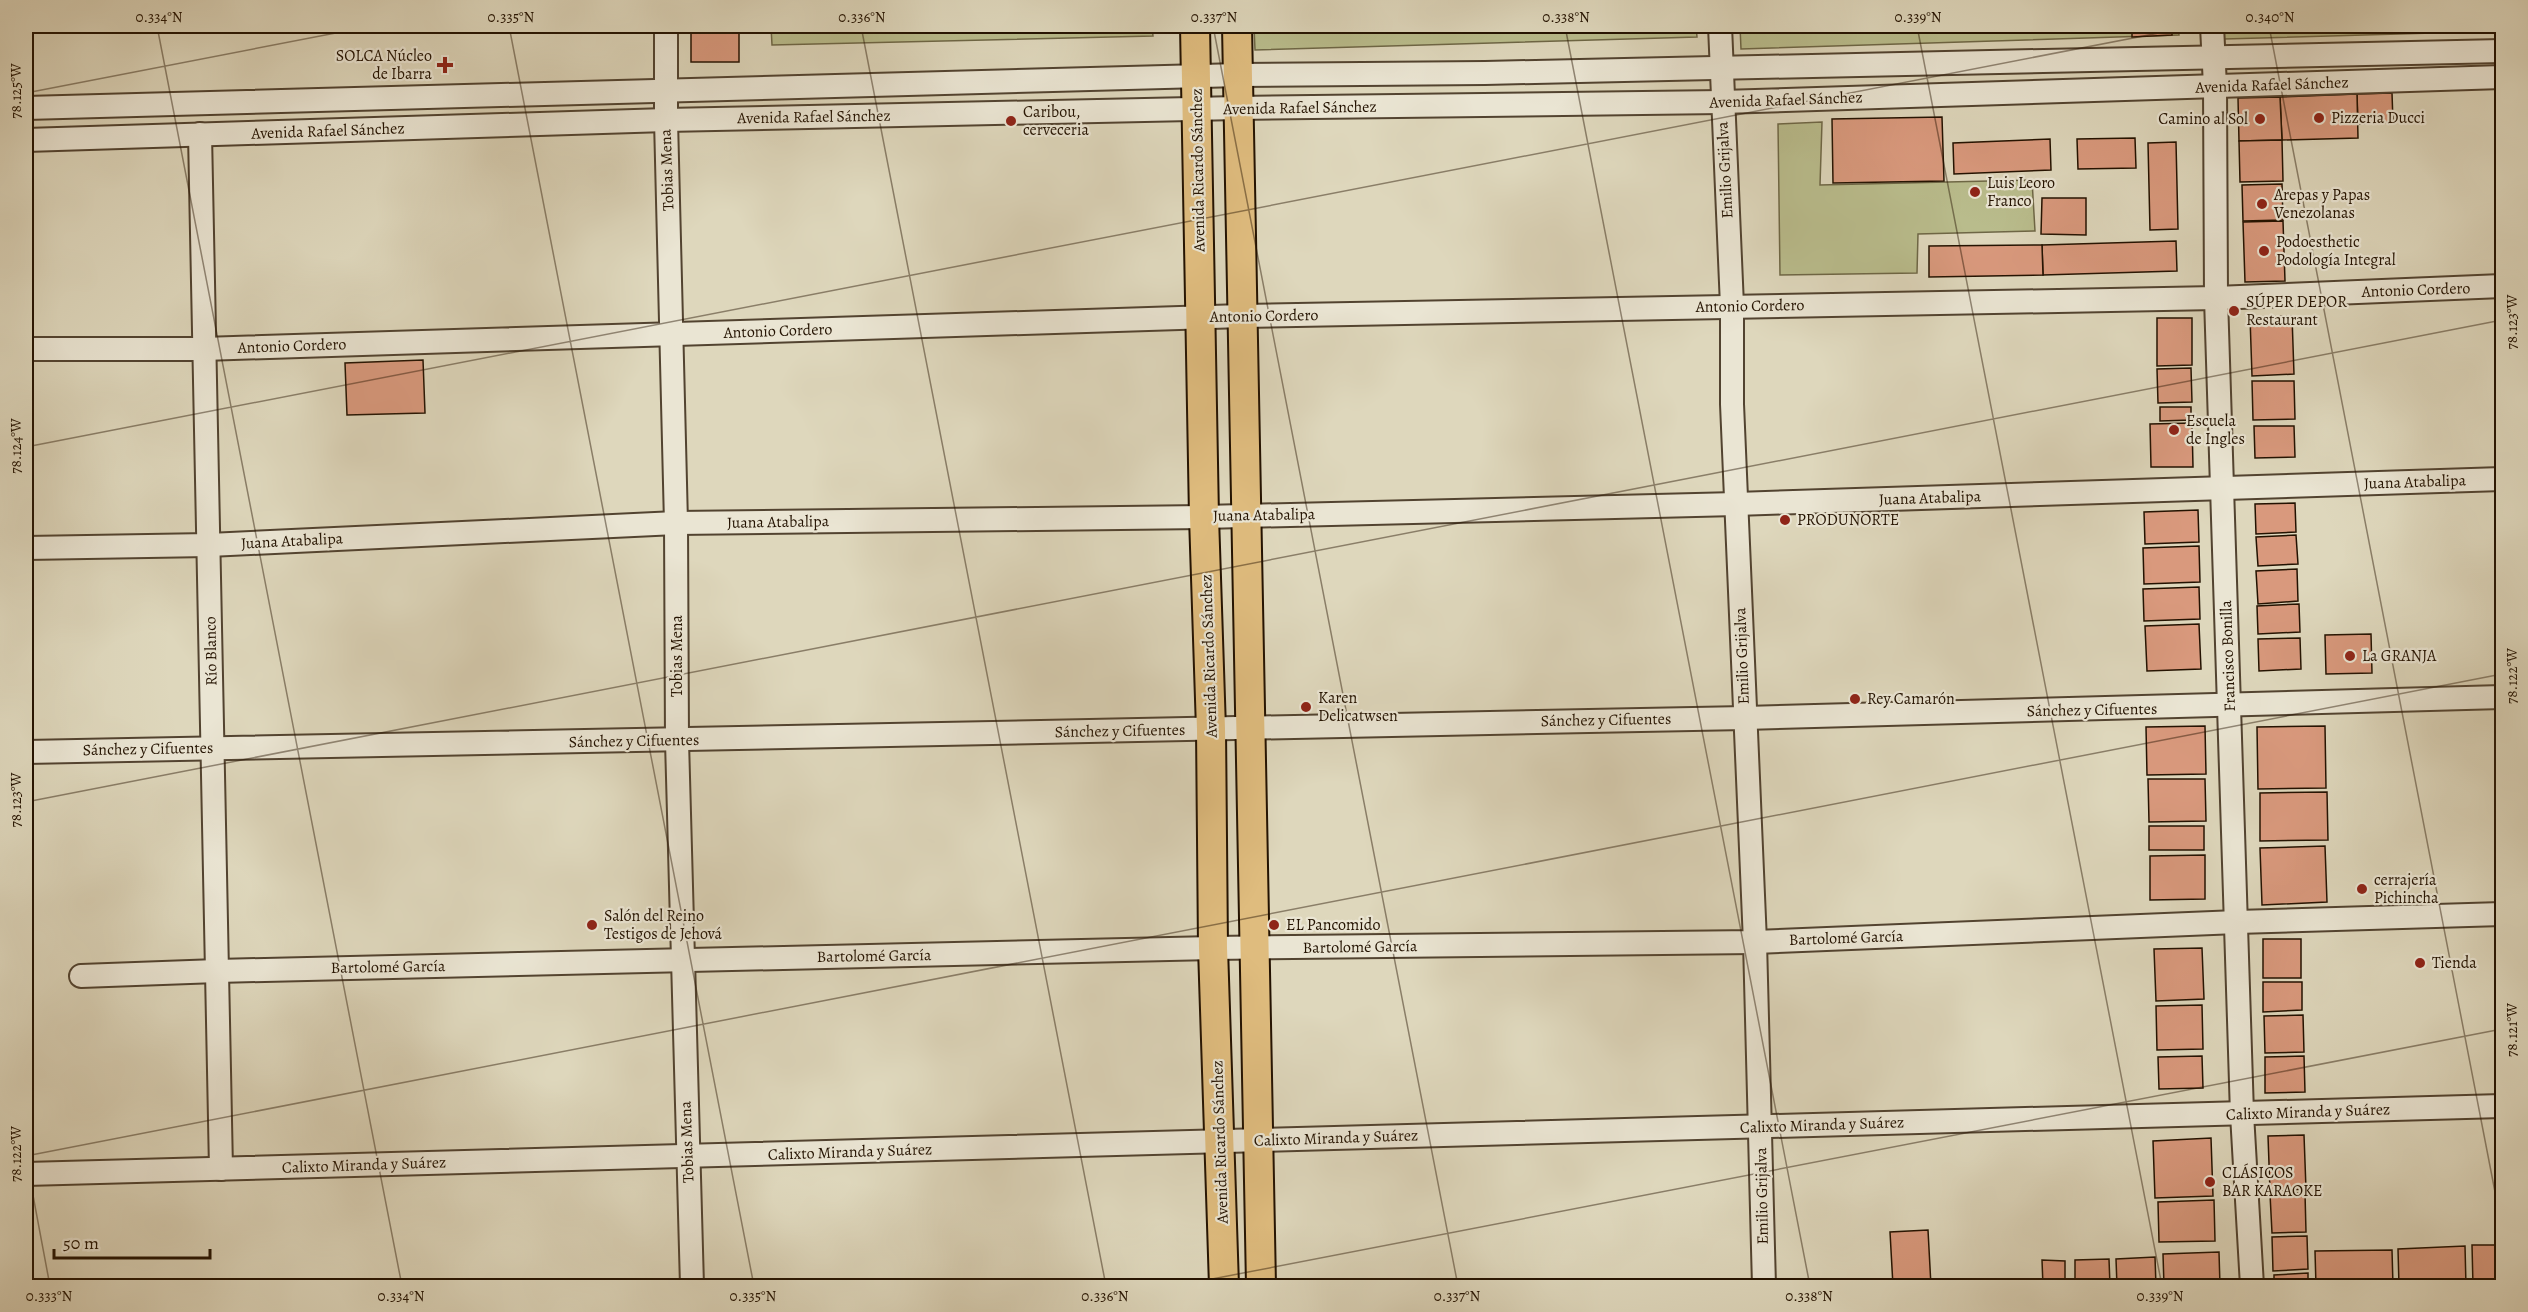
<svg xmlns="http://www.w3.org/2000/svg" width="2528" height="1312" font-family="Alegreya,serif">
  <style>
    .green { fill: #b9bc8c; stroke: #6e6746; stroke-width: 1.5 }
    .building { fill: #d9997d; stroke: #231201; stroke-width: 1.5 }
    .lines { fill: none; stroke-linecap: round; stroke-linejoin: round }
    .minor-casing { stroke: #524330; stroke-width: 26 }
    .major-casing { stroke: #231201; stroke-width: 32 }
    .minor { stroke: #eae5d3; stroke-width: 22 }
    .major { stroke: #dfbc7e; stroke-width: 28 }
    .ticks { fill: none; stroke: #231201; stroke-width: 1.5; stroke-opacity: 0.45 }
    .poi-dot { fill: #8f2418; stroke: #eae5d3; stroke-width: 2 }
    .labels { text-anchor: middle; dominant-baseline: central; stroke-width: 4.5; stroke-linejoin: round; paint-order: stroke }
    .poi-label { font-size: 16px; fill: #231201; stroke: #eae5d3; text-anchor: start }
    .street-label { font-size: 16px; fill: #231201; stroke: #eae5d3 }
    .neatline { fill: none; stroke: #231201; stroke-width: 2 }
    .ticks-label { font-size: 15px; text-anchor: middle; fill: #231201 }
  </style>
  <rect width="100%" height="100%" fill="#ded7bc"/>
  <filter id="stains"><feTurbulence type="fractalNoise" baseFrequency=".00333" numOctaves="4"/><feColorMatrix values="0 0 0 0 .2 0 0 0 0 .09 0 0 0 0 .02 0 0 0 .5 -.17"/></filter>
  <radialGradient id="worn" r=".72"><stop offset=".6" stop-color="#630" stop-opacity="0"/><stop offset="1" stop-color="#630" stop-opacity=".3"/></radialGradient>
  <g class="green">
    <polygon points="771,26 1152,26 1153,36 772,45"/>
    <polygon points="1254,26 1696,26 1697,37 1255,50"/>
    <polygon points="1740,26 2178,26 2179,35 1741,49"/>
    <polygon points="2224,26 2502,26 2502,31 2224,39"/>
    <polygon points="1822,122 1820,185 2032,180 2035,231 1918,234 1917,273 1780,275 1778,124"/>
  </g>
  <g class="building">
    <rect x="691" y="26" width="48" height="36"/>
    <polygon points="2132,26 2172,26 2172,35 2132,37"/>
    <polygon points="2392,93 2393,122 2358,124 2357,94"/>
    <polygon points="2357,94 2358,138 2282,140 2280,97"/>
    <polygon points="2280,97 2282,140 2239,141 2238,98"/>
    <polygon points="1942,117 1944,181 1833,183 1832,119"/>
    <polygon points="2135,138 2136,168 2078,169 2077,139"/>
    <polygon points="2050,139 2051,170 1954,174 1953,143"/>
    <polygon points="2282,140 2283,181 2240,182 2239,141"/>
    <polygon points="2176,142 2178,229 2150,230 2148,143"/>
    <polygon points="2282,184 2283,220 2243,221 2242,185"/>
    <polygon points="2042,198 2086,198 2086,235 2041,234"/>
    <polygon points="2283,221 2285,281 2245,282 2243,222"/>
    <polygon points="2176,241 2177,271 2043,275 2042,245"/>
    <polygon points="2042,245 2043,275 1929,277 1929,246"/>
    <polygon points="2292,316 2294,374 2252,376 2250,317"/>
    <polygon points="2157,318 2192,318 2192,365 2157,366"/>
    <polygon points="423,360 425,413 347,415 345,363"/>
    <polygon points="2191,368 2192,402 2158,403 2157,369"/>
    <polygon points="2252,381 2294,381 2295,419 2253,420"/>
    <polygon points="2160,407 2191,407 2191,420 2160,421"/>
    <polygon points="2192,423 2193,467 2151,467 2150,424"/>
    <polygon points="2254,426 2294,426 2295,457 2255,458"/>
    <polygon points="2295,503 2296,532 2256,534 2255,504"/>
    <polygon points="2198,510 2199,542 2145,544 2144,512"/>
    <polygon points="2296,535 2298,564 2258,566 2256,537"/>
    <polygon points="2199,546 2200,582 2144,584 2143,548"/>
    <polygon points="2297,569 2298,601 2258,604 2256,571"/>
    <polygon points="2199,587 2200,619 2144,621 2143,589"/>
    <polygon points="2299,604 2300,632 2258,634 2257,606"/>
    <polygon points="2199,624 2201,669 2147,671 2145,626"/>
    <polygon points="2371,634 2372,673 2326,674 2325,635"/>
    <polygon points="2300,638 2301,669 2259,671 2258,639"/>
    <polygon points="2205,726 2206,774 2147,775 2146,727"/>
    <polygon points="2325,726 2326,788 2258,789 2257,727"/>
    <polygon points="2148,779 2205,779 2206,821 2149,822"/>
    <polygon points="2327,792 2328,840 2260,841 2260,793"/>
    <rect x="2149" y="826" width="55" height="24"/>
    <polygon points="2325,846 2327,902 2262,905 2260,848"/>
    <polygon points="2205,855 2205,899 2150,900 2150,856"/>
    <rect x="2263" y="939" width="38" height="39"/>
    <polygon points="2202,948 2204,999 2156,1001 2154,949"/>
    <polygon points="2263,982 2302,982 2302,1010 2263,1012"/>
    <polygon points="2202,1005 2203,1049 2157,1050 2156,1006"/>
    <polygon points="2303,1015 2304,1052 2265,1053 2264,1016"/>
    <polygon points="2202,1056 2203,1088 2159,1089 2158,1057"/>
    <polygon points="2304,1056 2305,1092 2265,1093 2265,1057"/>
    <polygon points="2304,1135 2306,1189 2270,1191 2268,1136"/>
    <polygon points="2211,1138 2213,1196 2155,1198 2153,1141"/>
    <polygon points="2305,1193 2306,1232 2272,1233 2270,1194"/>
    <polygon points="2214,1200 2215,1241 2159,1242 2158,1202"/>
    <polygon points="1928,1230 1931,1286 1893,1286 1890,1232"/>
    <polygon points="2307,1236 2308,1269 2273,1271 2272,1237"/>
    <polygon points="2472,1245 2502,1245 2502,1286 2473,1286"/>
    <polygon points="2465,1246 2466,1286 2399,1286 2398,1249"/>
    <polygon points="2392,1250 2393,1286 2316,1286 2315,1251"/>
    <polygon points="2219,1252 2220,1286 2164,1286 2163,1254"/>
    <polygon points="2155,1257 2156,1286 2117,1286 2116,1259"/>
    <polygon points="2109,1259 2110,1286 2075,1286 2075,1260"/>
    <polygon points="2042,1260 2065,1261 2065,1286 2043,1286"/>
    <polygon points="2308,1273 2308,1286 2274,1286 2274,1275"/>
  </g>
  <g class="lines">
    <g class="minor-casing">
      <g id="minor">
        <polyline points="666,26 666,120 676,523 677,741 692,1286"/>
        <polyline points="1720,26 1732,306 1732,404 1755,942 1764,1286"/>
        <polyline points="2212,26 2215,86 2216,298 2222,487 2242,1114 2252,1286"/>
        <polyline points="26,108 1239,75 1485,73 2502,51"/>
        <polyline points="200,134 221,1169"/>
        <polyline points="26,140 666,120 1238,108 1722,102 2502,77"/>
        <polyline points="26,349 203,349 1242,316 2216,298 2502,286"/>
        <polyline points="26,548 209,545 676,523 1204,517 1736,504 2502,479"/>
        <polyline points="26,752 1745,718 2502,697"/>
        <polyline points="81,976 217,971 1213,948 1755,942 2237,922 2502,914"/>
        <polyline points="26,1174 2502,1106"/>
      </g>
    </g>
    <g class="major-casing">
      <g id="major">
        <polyline points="1195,26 1204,517 1211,729 1213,948 1224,1286"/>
        <polyline points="1237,26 1261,1286"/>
      </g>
    </g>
    <use href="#minor" class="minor"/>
    <use href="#major" class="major"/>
  </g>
  <path class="ticks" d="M157,26L402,1286M509,26L754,1286M861,26L1106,1286M1213,26L1458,1286M1565,26L1810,1286M1917,26L2162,1286M2269,26L2502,1228M26,93L372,26M26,447L2195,26M26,802L2502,320M26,1156L2502,674M26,1158L50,1286M1176,1286L2502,1029"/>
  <g class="poi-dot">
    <path d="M442 56h6v6h6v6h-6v6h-6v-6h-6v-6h6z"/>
    <circle cx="2319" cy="118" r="6"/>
    <circle cx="2260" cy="119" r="6"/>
    <circle cx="1011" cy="121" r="6"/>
    <circle cx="1975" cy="192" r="6"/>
    <circle cx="2262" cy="204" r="6"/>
    <circle cx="2264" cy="251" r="6"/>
    <circle cx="2234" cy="311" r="6"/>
    <circle cx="2174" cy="430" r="6"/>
    <circle cx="1785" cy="520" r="6"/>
    <circle cx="2350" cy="656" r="6"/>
    <circle cx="1855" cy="699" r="6"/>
    <circle cx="1306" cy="707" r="6"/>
    <circle cx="2362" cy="889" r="6"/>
    <circle cx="592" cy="925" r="6"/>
    <circle cx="1274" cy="925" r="6"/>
    <circle cx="2420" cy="963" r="6"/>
    <circle cx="2210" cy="1182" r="6"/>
  </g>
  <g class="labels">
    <g class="poi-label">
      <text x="432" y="56" text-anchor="end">SOLCA Núcleo<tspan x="432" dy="18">de Ibarra</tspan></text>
      <text x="1023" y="112">Caribou,<tspan x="1023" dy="18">cerveceria</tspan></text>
      <text x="2331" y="118">Pizzeria Ducci</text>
      <text x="2248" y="119" text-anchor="end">Camino al Sol</text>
      <text x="1987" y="183">Luis Leoro<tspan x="1987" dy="18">Franco</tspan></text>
      <text x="2274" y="195">Arepas y Papas<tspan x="2274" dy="18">Venezolanas</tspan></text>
      <text x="2276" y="242">Podoesthetic<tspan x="2276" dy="18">Podología Integral</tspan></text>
      <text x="2246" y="302">SÚPER DEPOR<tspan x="2246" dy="18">Restaurant</tspan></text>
      <text x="2186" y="421">Escuela<tspan x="2186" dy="18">de Ingles</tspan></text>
      <text x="1797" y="520">PRODUNORTE</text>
      <text x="2362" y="656">La GRANJA</text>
      <text x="1318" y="698">Karen<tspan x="1318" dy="18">Delicatwsen</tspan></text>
      <text x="1867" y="699">Rey Camarón</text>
      <text x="2374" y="880">cerrajería<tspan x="2374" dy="18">Pichincha</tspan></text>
      <text x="604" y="916">Salón del Reino<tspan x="604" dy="18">Testigos de Jehová</tspan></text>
      <text x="1286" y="925">EL Pancomido</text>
      <text x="2432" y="963">Tienda</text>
      <text x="2222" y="1173">CLÁSICOS<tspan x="2222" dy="18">BAR KARAOKE</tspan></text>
    </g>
    <g class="street-label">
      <text transform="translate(2272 85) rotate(-2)">Avenida Rafael Sánchez</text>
      <text transform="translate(1786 100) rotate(-2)">Avenida Rafael Sánchez</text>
      <text transform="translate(1300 108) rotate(-1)">Avenida Rafael Sánchez</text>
      <text transform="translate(814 117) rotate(-1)">Avenida Rafael Sánchez</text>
      <text transform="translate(328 131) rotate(-2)">Avenida Rafael Sánchez</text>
      <text transform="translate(667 170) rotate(-92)">Tobias Mena</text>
      <text transform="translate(1198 170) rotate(-91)">Avenida Ricardo Sánchez</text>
      <text transform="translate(1725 170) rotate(-93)">Emilio Grijalva</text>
      <text transform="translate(2416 290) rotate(-2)">Antonio Cordero</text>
      <text transform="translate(1750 306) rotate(-1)">Antonio Cordero</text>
      <text transform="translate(1264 316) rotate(-1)">Antonio Cordero</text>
      <text transform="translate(778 331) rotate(-2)">Antonio Cordero</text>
      <text transform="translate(292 346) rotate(-2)">Antonio Cordero</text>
      <text transform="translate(2415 482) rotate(-2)">Juana Atabalipa</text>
      <text transform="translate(1930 498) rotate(-2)">Juana Atabalipa</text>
      <text transform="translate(1264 515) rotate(-1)">Juana Atabalipa</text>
      <text transform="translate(778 522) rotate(-1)">Juana Atabalipa</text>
      <text transform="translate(292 541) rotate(-3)">Juana Atabalipa</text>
      <text transform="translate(211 651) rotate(-91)">Río Blanco</text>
      <text transform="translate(677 656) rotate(-90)">Tobias Mena</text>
      <text transform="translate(1209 656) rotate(-92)">Avenida Ricardo Sánchez</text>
      <text transform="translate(1742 656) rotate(-92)">Emilio Grijalva</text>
      <text transform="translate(2228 656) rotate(-92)">Francisco Bonilla</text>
      <text transform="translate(2092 710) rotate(-1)">Sánchez y Cifuentes</text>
      <text transform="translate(1606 720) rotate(-1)">Sánchez y Cifuentes</text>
      <text transform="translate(1120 731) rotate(-1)">Sánchez y Cifuentes</text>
      <text transform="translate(634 741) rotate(-1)">Sánchez y Cifuentes</text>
      <text transform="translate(148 749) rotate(-1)">Sánchez y Cifuentes</text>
      <text transform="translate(1846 938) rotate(-2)">Bartolomé García</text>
      <text transform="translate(1360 947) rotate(-1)">Bartolomé García</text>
      <text transform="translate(874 956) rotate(-1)">Bartolomé García</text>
      <text transform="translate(388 967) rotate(-1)">Bartolomé García</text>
      <text transform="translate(2308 1112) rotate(-2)">Calixto Miranda y Suárez</text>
      <text transform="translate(1822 1125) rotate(-2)">Calixto Miranda y Suárez</text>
      <text transform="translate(1336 1138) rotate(-2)">Calixto Miranda y Suárez</text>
      <text transform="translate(687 1142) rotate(-92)">Tobias Mena</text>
      <text transform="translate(1220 1142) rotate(-92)">Avenida Ricardo Sánchez</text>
      <text transform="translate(850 1152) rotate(-2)">Calixto Miranda y Suárez</text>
      <text transform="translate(364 1165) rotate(-2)">Calixto Miranda y Suárez</text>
      <text transform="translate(1762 1196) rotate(-91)">Emilio Grijalva</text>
    </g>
  </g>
  <rect width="2528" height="1312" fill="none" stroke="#ded7bc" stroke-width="66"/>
  <path d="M54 1249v9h156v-9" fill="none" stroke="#231201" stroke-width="3"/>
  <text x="63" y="1249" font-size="18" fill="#231201" stroke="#eae5d3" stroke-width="4.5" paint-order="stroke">50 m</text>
  <rect x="33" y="33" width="2462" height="1246" class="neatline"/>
  <g class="ticks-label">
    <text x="159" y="22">0.334°N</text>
    <text x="511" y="22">0.335°N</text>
    <text x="862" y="22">0.336°N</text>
    <text x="1214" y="22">0.337°N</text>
    <text x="1566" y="22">0.338°N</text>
    <text x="1918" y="22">0.339°N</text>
    <text x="2270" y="22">0.340°N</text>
    <text transform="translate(16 91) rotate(-90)" y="5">78.125°W</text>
    <text transform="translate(2512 322) rotate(-90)" y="5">78.123°W</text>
    <text transform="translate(16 446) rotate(-90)" y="5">78.124°W</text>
    <text transform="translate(2512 676) rotate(-90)" y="5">78.122°W</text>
    <text transform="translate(16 800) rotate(-90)" y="5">78.123°W</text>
    <text transform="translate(2512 1030) rotate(-90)" y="5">78.121°W</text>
    <text transform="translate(16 1154) rotate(-90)" y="5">78.122°W</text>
    <text x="49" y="1301">0.333°N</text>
    <text x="401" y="1301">0.334°N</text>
    <text x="753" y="1301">0.335°N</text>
    <text x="1105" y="1301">0.336°N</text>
    <text x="1457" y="1301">0.337°N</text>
    <text x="1809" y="1301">0.338°N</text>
    <text x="2160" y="1301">0.339°N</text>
  </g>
  <rect width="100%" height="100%" filter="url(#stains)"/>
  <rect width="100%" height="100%" fill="url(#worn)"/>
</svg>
